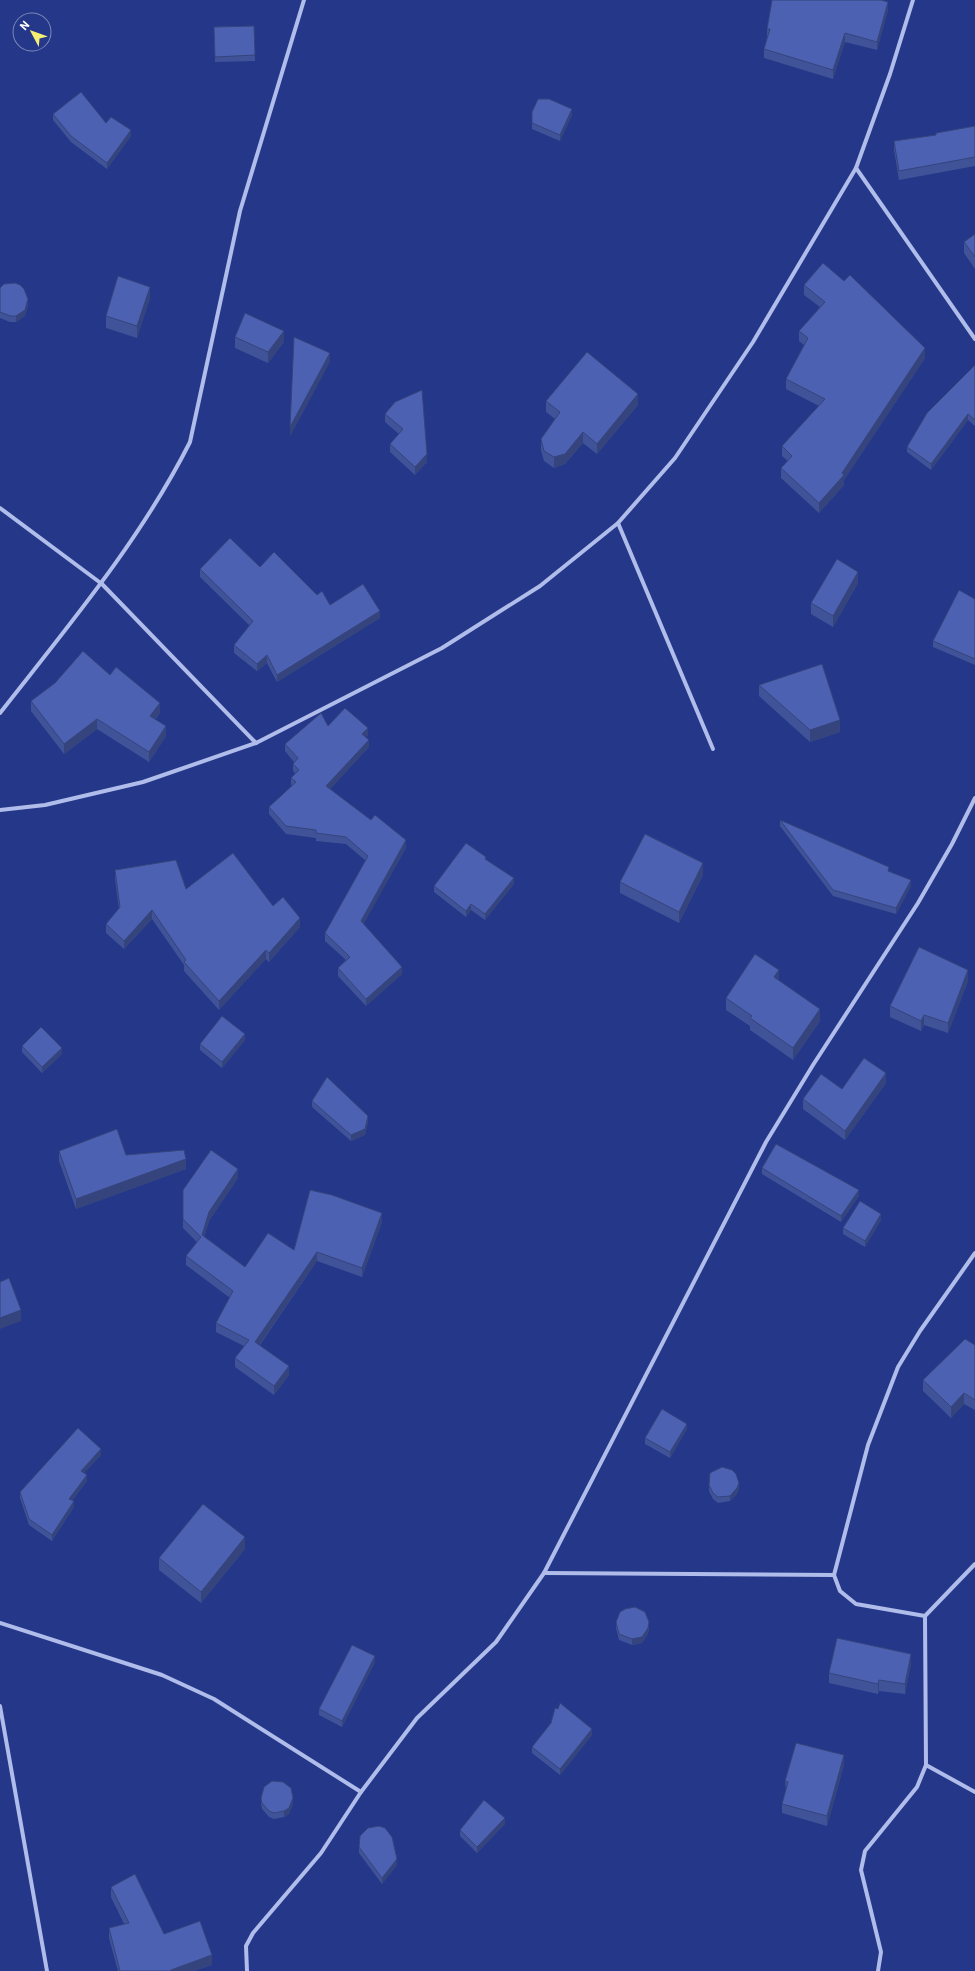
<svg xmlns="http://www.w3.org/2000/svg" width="975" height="1971" font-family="Roboto,sans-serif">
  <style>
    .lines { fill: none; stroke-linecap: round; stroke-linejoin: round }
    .minor { stroke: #b0bcea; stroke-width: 4 }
    .wall { fill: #415398 }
    .shaded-wall { fill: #35447c }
    .building { fill: #4c61b1; stroke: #35447c }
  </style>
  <rect width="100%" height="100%" fill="#243789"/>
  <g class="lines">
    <g class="minor">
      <polyline points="856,168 975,339"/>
      <polyline points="0,508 102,584 256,743"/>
      <polyline points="618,523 713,749"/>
      <path d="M0,713C68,626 140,541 190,442L240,211L304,0"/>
      <polyline points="0,810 45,805 143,782 256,743 442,648 540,586 618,523 675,458 753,342 856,168 890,74 913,0"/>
      <polyline points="544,1573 834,1575"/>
      <polyline points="925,1616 975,1564"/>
      <polyline points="0,1623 162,1675 214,1699 361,1792"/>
      <polyline points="0,1706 47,1971"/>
      <polyline points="926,1765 975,1792"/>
      <polyline points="247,1971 246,1946 253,1933 321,1853 361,1792 417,1718 496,1642 544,1573 766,1142 813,1065 918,903 952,844 975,798"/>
      <polyline points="878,1971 881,1952 861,1870 865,1851 917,1787 926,1765 925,1616 856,1604 840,1591 834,1575 868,1445 898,1367 920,1331 975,1253"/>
    </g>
  </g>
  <g class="wall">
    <polygon points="888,10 877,50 845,42 833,79 764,58 764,49 767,37 767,29"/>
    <polygon points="254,26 255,61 215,62 214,27"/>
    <polygon points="532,112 572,115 560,141 532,129"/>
    <polygon points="53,114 106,123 131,136 107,169 71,142 53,120"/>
    <polygon points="975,126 975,166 899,180 894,150 894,141 936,135"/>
    <polygon points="975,234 975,269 964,253 964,242"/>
    <polygon points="804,285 925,358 844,480 844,485 819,513 781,478 781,468 788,461 782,456 782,446 819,406 786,389 786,379 804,345 799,341 799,331 820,307 804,295"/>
    <polygon points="0,288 28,305 25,316 16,322 10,322 0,318"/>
    <polygon points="150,298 137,338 106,328 106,316"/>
    <polygon points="235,337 284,342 268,363 235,348"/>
    <polygon points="975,365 975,426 968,420 931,470 907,452 907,447"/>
    <polygon points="546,401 638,405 597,454 583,443 565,464 554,468 544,461 541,450 541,439 555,419 546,412"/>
    <polygon points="395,402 427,462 415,475 390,452 390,444 399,434 385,422 385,414"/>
    <polygon points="260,567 317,595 330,605 380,618 277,682 267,663 257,671 234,653 234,645 250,626 200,577 200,569"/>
    <polygon points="858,583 833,627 811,614 811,603"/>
    <polygon points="975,599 975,665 933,647 933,641"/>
    <polygon points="110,675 160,713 155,720 166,736 149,762 97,729 64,754 31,711 31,701"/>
    <polygon points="759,685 840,732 810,742 759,696"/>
    <polygon points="328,726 368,735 366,737 369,747 330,789 406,848 363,924 402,974 366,1006 338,976 338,968 346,960 325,941 325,933 366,861 346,844 316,841 316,838 286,834 269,814 269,807 292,786 291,785 291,778 295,773 293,771 293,764 294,762 285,751 285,744"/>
    <polygon points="780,820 889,872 911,886 896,914 833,896 780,826"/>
    <polygon points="486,859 514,884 485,920 471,910 466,917 434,892 434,886"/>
    <polygon points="115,870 186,889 273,906 300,927 269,962 266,959 219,1010 184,971 184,965 152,919 124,949 106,933 106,924 119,909 115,879"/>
    <polygon points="703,875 679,923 620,893 620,882"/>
    <polygon points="779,981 820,1021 793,1060 750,1030 750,1026 726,1010 726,998"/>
    <polygon points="968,981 948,1033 924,1025 921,1031 890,1017 890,1006"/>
    <polygon points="245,1040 222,1068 200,1050 200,1044"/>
    <polygon points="22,1046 62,1054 42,1073 22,1052"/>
    <polygon points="886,1083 845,1140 803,1109 803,1099 842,1089"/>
    <polygon points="312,1101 368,1122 365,1135 351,1141 312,1107"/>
    <polygon points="59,1151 126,1155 186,1169 76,1209 59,1161"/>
    <polygon points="762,1168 859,1196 841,1222 762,1174"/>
    <polygon points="238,1178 209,1221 204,1237 245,1267 294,1250 382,1222 362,1277 317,1261 260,1345 289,1375 274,1395 235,1367 235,1358 244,1346 216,1332 216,1323 230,1298 186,1265 186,1256 197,1242 183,1228 183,1190"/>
    <polygon points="881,1220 865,1247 843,1234 843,1228"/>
    <polygon points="975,1345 975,1410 964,1404 951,1418 923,1391 923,1380"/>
    <polygon points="687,1429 670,1458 645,1444 645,1438"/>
    <polygon points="101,1455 84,1473 87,1481 72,1501 74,1507 52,1541 29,1525 20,1498 20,1492"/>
    <polygon points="709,1485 739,1489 737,1494 730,1501 718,1503 713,1499 709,1491"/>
    <polygon points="245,1549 201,1603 159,1570 159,1558"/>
    <polygon points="616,1622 649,1628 648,1634 642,1643 632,1645 619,1640 616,1628"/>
    <polygon points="375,1662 342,1727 319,1715 319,1709"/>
    <polygon points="911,1664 905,1694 879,1691 878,1694 829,1683 829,1673"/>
    <polygon points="592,1735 560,1775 532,1753 532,1747"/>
    <polygon points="844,1765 827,1826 782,1813 782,1804 786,1791 785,1781"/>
    <polygon points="261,1798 293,1804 289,1814 284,1817 274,1819 269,1817 262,1809 261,1803"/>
    <polygon points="505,1824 477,1853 460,1836 460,1830"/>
    <polygon points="359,1847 397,1865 382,1884 359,1853"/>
    <polygon points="111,1887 164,1934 212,1965 194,1971 118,1971 109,1938 109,1928 124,1924 111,1897"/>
  </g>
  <g class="shaded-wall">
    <polygon points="888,2 888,10 877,50 877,42"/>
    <polygon points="845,33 845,42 833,79 833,70"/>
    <polygon points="572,109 572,115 560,141 560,135"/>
    <polygon points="131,130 131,136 107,169 107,163"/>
    <polygon points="150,287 150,298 137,338 137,326"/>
    <polygon points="28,299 28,305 25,316 16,322 16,316"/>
    <polygon points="284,331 284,342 268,363 268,352"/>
    <polygon points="925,348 925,358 844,480 844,485 819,513 819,503 842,473"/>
    <polygon points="330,353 330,362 290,437 290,427"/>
    <polygon points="638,394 638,405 597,454 597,444"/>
    <polygon points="968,414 968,420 931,470 931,464"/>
    <polygon points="583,432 583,443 565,464 554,468 554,457"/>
    <polygon points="427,454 427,462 415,475 415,467"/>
    <polygon points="858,572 858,583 833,627 833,616"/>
    <polygon points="380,611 380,618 277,682 277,675"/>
    <polygon points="267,655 267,663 257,671 257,664"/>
    <polygon points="160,703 160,713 150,726 150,716"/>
    <polygon points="97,719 97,729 64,754 64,744"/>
    <polygon points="840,720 840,732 810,742 810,730"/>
    <polygon points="166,726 166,736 149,762 149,752"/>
    <polygon points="368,728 368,735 362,742 362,734"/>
    <polygon points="369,740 369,747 326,794 326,786"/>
    <polygon points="406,840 406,848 361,929 361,921"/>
    <polygon points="703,863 703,875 679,923 679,912"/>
    <polygon points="514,878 514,884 485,920 485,914"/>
    <polygon points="911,880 911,886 896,914 896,908"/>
    <polygon points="471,904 471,910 466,917 466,911"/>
    <polygon points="152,910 152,919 124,949 124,941"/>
    <polygon points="300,918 300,927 269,962 269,953"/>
    <polygon points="266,950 266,959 219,1010 219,1001"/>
    <polygon points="402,967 402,974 366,1006 366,999"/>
    <polygon points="779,970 779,981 774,977"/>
    <polygon points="968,970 968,981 948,1033 948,1023"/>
    <polygon points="820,1009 820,1021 793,1060 793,1048"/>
    <polygon points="924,1015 924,1025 921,1031 921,1021"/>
    <polygon points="245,1034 245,1040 222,1068 222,1062"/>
    <polygon points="62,1048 62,1054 42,1073 42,1067"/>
    <polygon points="886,1073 886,1083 845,1140 845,1131"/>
    <polygon points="368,1116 368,1122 365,1135 351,1141 351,1135"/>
    <polygon points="186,1159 186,1169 76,1209 76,1199"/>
    <polygon points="238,1169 238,1178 209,1221 202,1244 202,1235 209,1212"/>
    <polygon points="859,1190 859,1196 841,1222 841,1216"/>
    <polygon points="382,1213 382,1222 362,1277 362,1268"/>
    <polygon points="881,1214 881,1220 865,1247 865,1241"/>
    <polygon points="317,1252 317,1261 255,1351 255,1342"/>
    <polygon points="21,1310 21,1321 0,1329 0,1318"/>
    <polygon points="289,1366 289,1375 274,1395 274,1386"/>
    <polygon points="964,1393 964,1404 951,1418 951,1407"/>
    <polygon points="687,1424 687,1429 670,1458 670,1452"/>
    <polygon points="101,1449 101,1455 81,1476 81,1471"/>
    <polygon points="87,1475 87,1481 69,1505 69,1499"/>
    <polygon points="739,1483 739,1489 737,1494 730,1501 730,1496"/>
    <polygon points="74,1501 74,1507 52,1541 52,1535"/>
    <polygon points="245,1537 245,1549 201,1603 201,1592"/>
    <polygon points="649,1622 648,1634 642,1643 632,1645 632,1639"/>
    <polygon points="911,1654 911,1664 905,1694 905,1684"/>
    <polygon points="375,1656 375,1662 342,1727 342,1721"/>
    <polygon points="879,1680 879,1691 878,1694 878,1684"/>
    <polygon points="592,1729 592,1735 560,1775 560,1769"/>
    <polygon points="844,1755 844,1765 827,1826 827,1816"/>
    <polygon points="293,1798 293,1804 289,1814 284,1817 284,1811"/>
    <polygon points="505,1818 505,1824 477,1853 477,1847"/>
    <polygon points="397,1859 397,1865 382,1884 382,1878"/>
    <polygon points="212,1955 212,1965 194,1971 171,1971 171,1970"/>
  </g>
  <g class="building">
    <polygon points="772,0 881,0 888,2 877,42 845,33 833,70 764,49 770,29 767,29"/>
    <polygon points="254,26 255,55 215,57 214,27"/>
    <polygon points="81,92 106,123 111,117 131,130 107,163 71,136 53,114"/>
    <polygon points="538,99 549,99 572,109 560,135 532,123 532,112"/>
    <polygon points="975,126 975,157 899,171 894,141 936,135 936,133"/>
    <polygon points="975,234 975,257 964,242"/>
    <polygon points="823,263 844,281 850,275 925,348 842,473 844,475 819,503 781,468 792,456 782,446 825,399 786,379 808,338 799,331 825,302 804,285"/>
    <polygon points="118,276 150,287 137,326 106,316"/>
    <polygon points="15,283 20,285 24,289 28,299 25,310 16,316 10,316 0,312 0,288 4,284"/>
    <polygon points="245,313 284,331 268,352 235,337"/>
    <polygon points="294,337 330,353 290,427"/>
    <polygon points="587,352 638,394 597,444 583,432 565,454 554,457 544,451 541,439 560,412 546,401"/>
    <polygon points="975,365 975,420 968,414 931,464 907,447 927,413"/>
    <polygon points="422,390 427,454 415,467 390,444 403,429 385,414 395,402"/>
    <polygon points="230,538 260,567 274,552 317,595 322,591 330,605 363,584 380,611 277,675 267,655 257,664 234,645 253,621 200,569"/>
    <polygon points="837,559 858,572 833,616 811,603"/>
    <polygon points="959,590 975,599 975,659 933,641"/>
    <polygon points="83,651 110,675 116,667 160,703 150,716 166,726 149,752 97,719 64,744 31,701 55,683"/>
    <polygon points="822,664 840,720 810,730 759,685"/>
    <polygon points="345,708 368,728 362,734 369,740 326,786 371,820 375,815 406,840 361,921 402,967 366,999 338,968 350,957 325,933 368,856 346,837 316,833 316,830 286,826 269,807 296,782 291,778 299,770 293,764 298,758 285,744 321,713 328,726"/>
    <polygon points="780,820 889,867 888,871 911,880 896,908 833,890"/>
    <polygon points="645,834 703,863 679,912 620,882"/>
    <polygon points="466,843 486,857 485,859 514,878 485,914 471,904 466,911 434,886"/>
    <polygon points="233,853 273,906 283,897 300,918 269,953 266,950 219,1001 184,962 186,960 152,910 124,941 106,924 120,907 115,870 176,860 186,889"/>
    <polygon points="919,947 968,970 948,1023 924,1015 921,1021 890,1006"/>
    <polygon points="755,954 779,970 774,977 820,1009 793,1048 750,1018 752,1016 726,998"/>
    <polygon points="222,1016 245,1034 222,1062 200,1044"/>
    <polygon points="41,1027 62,1048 42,1067 22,1046"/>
    <polygon points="864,1058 886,1073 845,1131 803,1099 821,1074 842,1089"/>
    <polygon points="327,1077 368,1116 365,1129 351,1135 312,1101"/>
    <polygon points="117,1129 126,1155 184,1150 186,1159 76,1199 59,1151"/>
    <polygon points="776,1144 859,1190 841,1216 762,1168"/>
    <polygon points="211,1150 238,1169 209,1212 202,1235 245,1267 268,1233 294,1250 310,1190 332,1195 382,1213 362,1268 317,1252 255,1342 289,1366 274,1386 235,1358 249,1340 216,1323 233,1291 186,1256 201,1237 183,1219 183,1190"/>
    <polygon points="860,1201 881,1214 865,1241 843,1228"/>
    <polygon points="9,1278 21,1310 0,1318 0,1282"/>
    <polygon points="965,1339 975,1345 975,1400 964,1393 951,1407 923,1380"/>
    <polygon points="662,1409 687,1424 670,1452 645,1438"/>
    <polygon points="78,1428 101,1449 81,1471 87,1475 69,1499 74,1501 52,1535 29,1519 20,1492"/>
    <polygon points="722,1467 732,1470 736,1474 739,1483 737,1488 730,1496 718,1497 713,1493 709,1485 710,1473"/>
    <polygon points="203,1504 245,1537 201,1592 159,1558"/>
    <polygon points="635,1607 645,1612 649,1622 648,1628 642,1637 632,1639 619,1634 616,1622 620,1612 625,1609"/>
    <polygon points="837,1638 911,1654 905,1684 879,1680 878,1684 829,1673"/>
    <polygon points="352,1645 375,1656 342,1721 319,1709"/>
    <polygon points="560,1703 592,1729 560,1769 532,1747 551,1723 555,1708 558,1709"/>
    <polygon points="796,1743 844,1755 827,1816 782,1804 788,1782 785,1781"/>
    <polygon points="272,1781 283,1782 291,1788 293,1798 289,1808 284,1811 274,1813 269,1811 262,1803 261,1798 264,1787"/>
    <polygon points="484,1800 505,1818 477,1847 460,1830"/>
    <polygon points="379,1826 385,1828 392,1837 397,1859 382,1878 359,1847 360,1836 368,1828"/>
    <polygon points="135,1874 164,1934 200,1921 212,1955 171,1970 171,1971 120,1971 109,1928 129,1923 111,1887"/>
  </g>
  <g transform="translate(32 32) rotate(311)"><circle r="19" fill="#243789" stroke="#7c87b8"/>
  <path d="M0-3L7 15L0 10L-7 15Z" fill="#f5ef74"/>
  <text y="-6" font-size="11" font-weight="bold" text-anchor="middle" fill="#ffffff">N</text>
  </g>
</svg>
